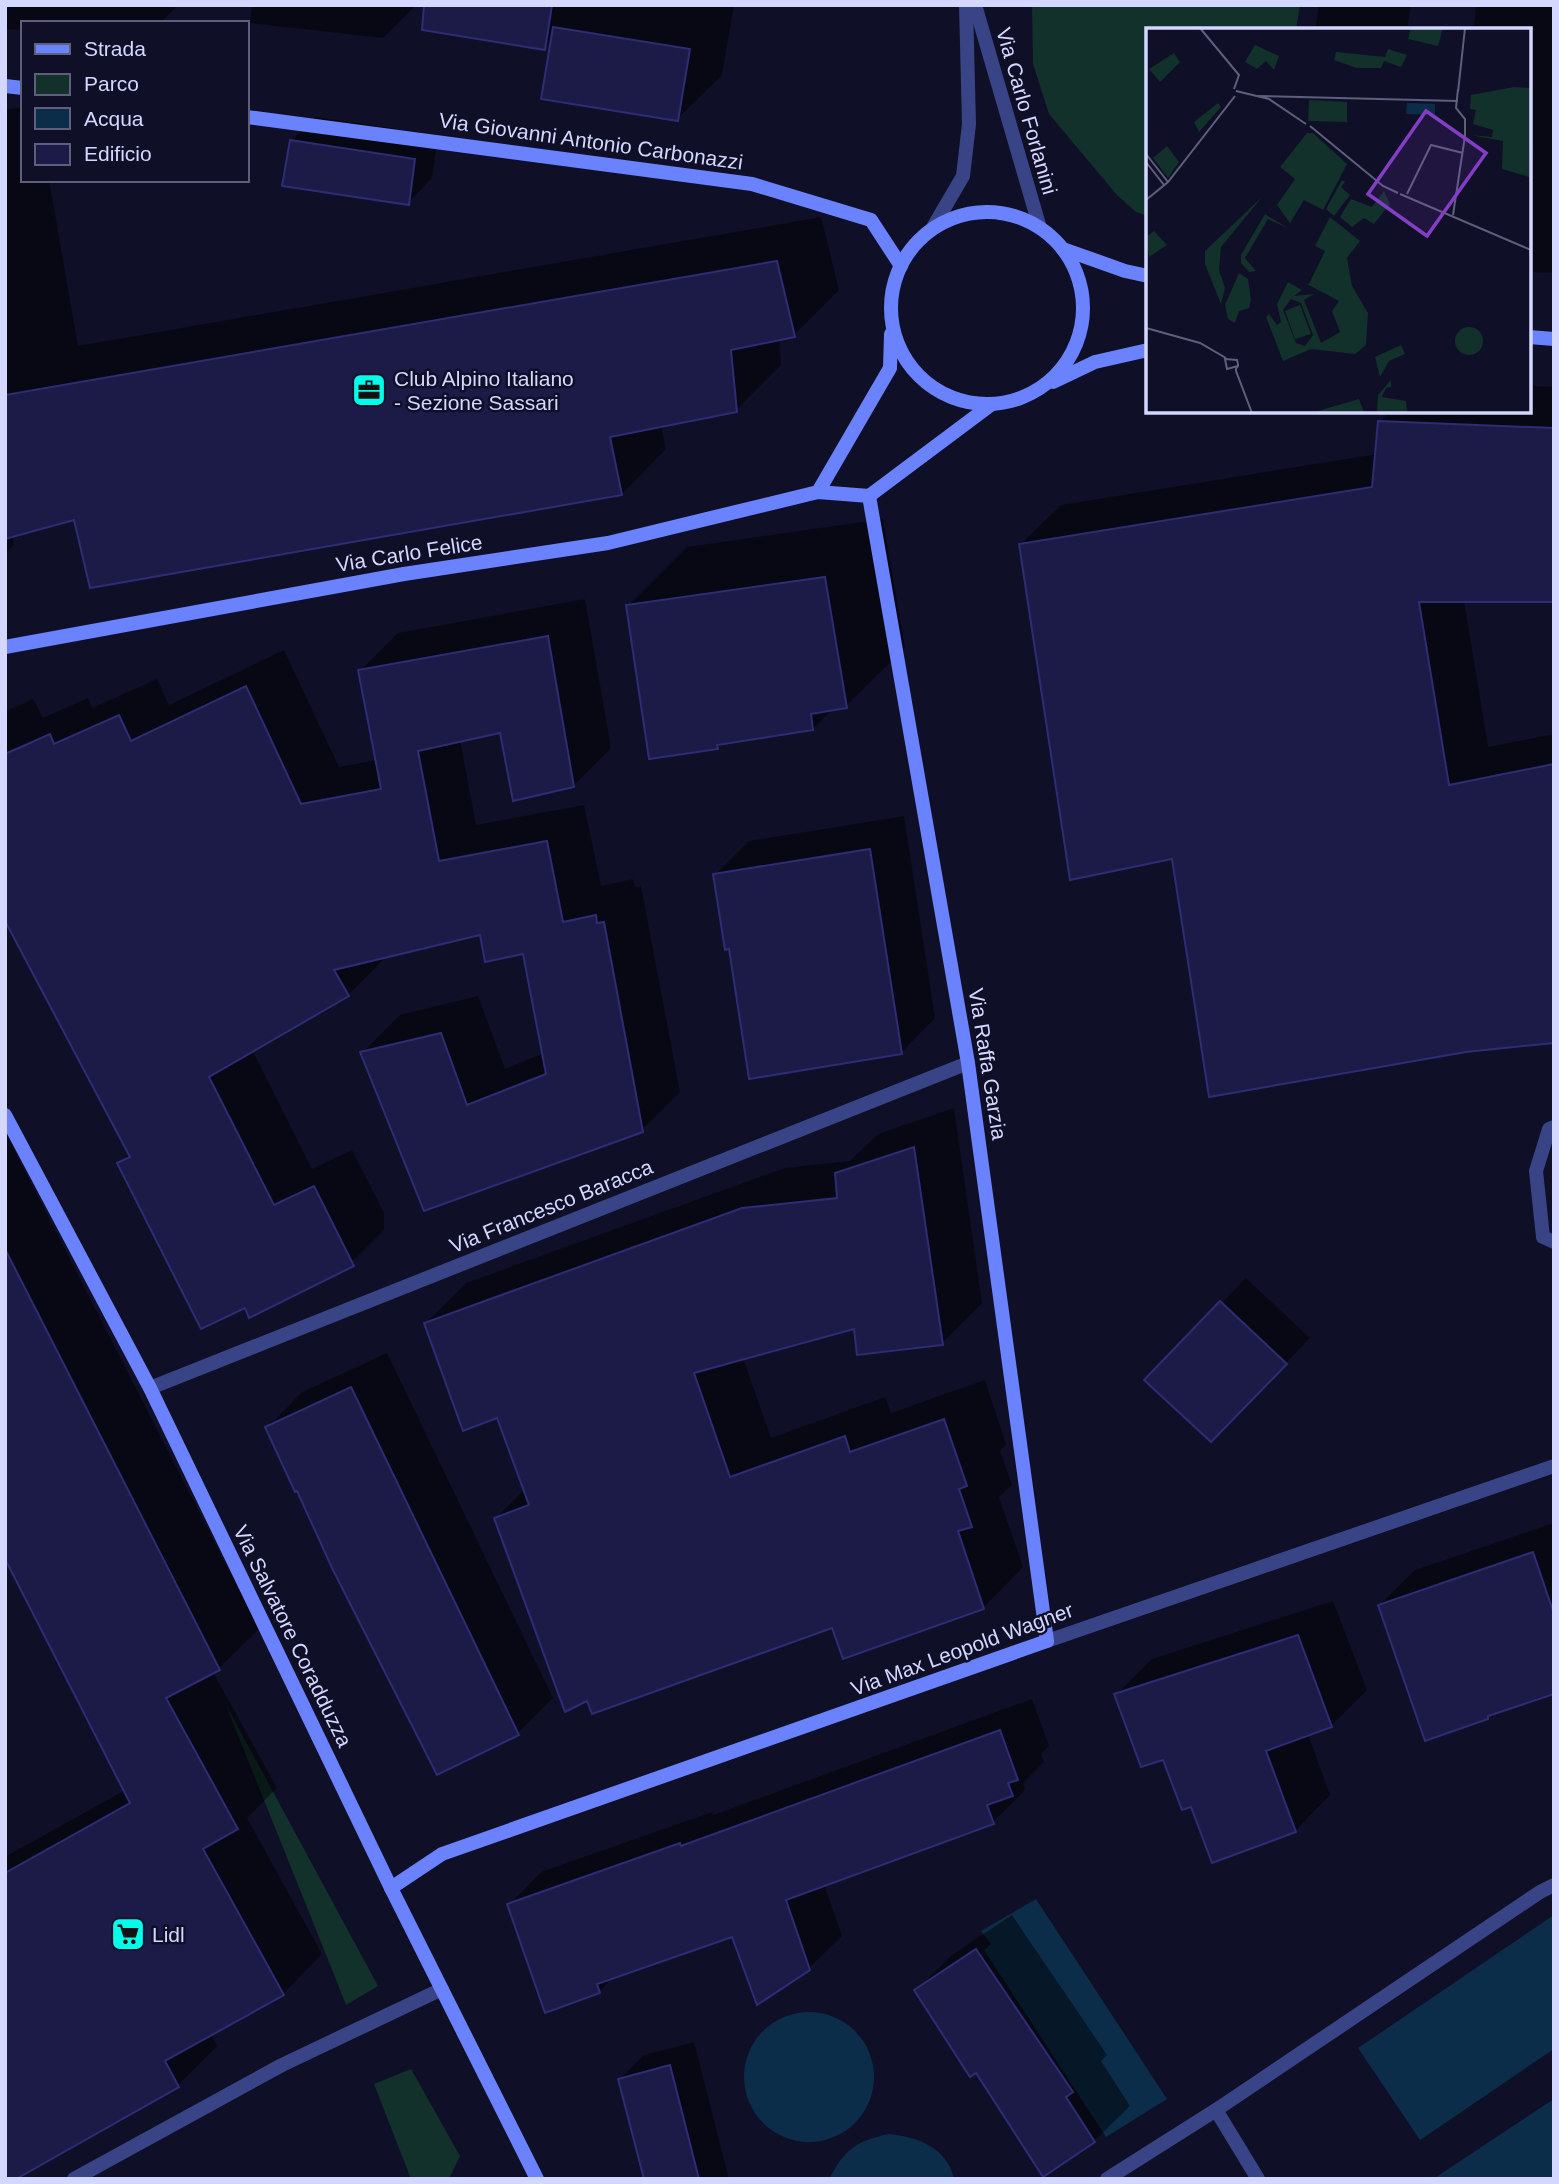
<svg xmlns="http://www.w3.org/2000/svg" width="1559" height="2184" font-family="Arial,sans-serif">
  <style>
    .green { fill: #12312a }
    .water { fill: #0c2d49 }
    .shadow { fill: #0007 }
    .building { fill: #1c1b48; stroke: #2e2c74; stroke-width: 2 }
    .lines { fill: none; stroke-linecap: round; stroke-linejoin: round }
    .lane { stroke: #394486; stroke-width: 14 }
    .street { stroke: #394486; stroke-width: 14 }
    .secondary { stroke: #6b82ff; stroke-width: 14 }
    .labels { text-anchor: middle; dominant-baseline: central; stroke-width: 5; stroke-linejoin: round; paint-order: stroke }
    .street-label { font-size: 21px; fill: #d4d7ff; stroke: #0f0f27 }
    .poi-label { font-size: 21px; fill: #d4d7ff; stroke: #0f0f27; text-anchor: start }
    .inset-road { fill: none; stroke: #5e5f7d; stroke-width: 2 }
    .view { fill: #843dc5; fill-opacity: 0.15; stroke: #843dc5; stroke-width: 3.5 }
    .inset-edge { fill: none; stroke: #d4d7ff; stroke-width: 3.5 }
  </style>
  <rect width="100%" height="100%" fill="#0f0f27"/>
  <g class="green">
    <polygon points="1032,5 1300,5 1296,30 1148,30 1148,216 1136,212 1117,195 1049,114 1033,64"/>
    <polygon points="225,1703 378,1986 346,2005 333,1972"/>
    <polygon points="411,2069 460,2156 449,2179 411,2179 374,2084"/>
  </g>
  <g class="water">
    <polygon points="1036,1899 1167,2099 1106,2137 984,1950 991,1944 981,1931"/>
    <polygon points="1554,1915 1554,2049 1420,2140 1358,2048"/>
    <circle cx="809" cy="2077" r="65"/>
    <polygon points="1554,2099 1554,2179 1433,2179"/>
    <path d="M889,2134C917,2137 947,2147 954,2179H829C845,2149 856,2141 889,2134Z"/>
  </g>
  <g class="shadow">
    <polygon points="5,5 178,5 160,23 23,23 23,30 5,29"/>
    <polygon points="252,5 416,5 383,38 250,23"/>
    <polygon points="482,5 734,5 722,75 677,119 553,39 544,48"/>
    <polygon points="1319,5 1411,5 1407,30 1315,30"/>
    <polygon points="1476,5 1554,5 1554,273 1529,272 1529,30 1474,30"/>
    <polygon points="23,107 23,180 49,180 78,346 821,217 839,290 794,335 779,338 781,365 736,410 661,425 666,449 622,494 76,518 12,535 14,545 5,553 5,110"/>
    <polygon points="316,117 438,135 432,178 408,203 291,141"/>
    <polygon points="1529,386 1554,387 1554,600 1464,600 1488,747 1554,734 1554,1042 1174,857 1021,544 1061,505 1377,454 1380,422 1390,411 1529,411"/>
    <polygon points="883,519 905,648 846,706 833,709 813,729 722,743 717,748 628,606 687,547"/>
    <polygon points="585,599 611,748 573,786 502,731 460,740 476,825 584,805 601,886 633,879 635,887 641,886 680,1092 642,1130 425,1209 362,1053 400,1015 478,996 505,1069 544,1053 524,952 481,933 386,957 348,995 252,1050 312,1169 352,1150 384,1213 384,1230 346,1268 119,1164 130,1153 5,920 5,712 33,699 43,718 88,698 92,708 157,679 169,705 284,650 339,767 377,760 360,671 398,633"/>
    <polygon points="904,816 935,1018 901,1053 730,947 715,875 749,841"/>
    <polygon points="954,1108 982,1303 942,1343 855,1327 743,1358 771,1438 885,1397 891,1413 985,1380 1006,1444 1000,1451 1012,1485 999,1497 1023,1567 983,1608 833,1626 496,1518 525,1489 498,1416 426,1323 466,1283 785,1168 850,1161 878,1134"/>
    <polygon points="5,1132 259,1629 219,1668 213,1672 277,1788 247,1818 322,1954 283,1994 211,2035 217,2046 178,2085 5,2179 5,1857 125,1790 5,1556"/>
    <polygon points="1246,1278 1310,1338 1235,1416 1147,1380"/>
    <polygon points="387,1353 553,1698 518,1733 267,1428 302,1392"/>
    <polygon points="1554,1523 1554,1692 1492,1713 1487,1717 1380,1605 1415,1570"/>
    <polygon points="1333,1601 1367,1690 1331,1726 1308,1734 1330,1795 1295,1831 1192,1805 1164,1757 1116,1695 1152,1659"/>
    <polygon points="1032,1699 1049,1746 1041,1754 1044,1762 1023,1783 1025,1790 993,1822 824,1884 842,1936 809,1968 734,1934 614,1976 599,1992 509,1905 541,1872 712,1812 713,1815"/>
    <polygon points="1012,1915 1107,2055 1101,2061 1130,2106 1094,2141 977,2070 916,1990 952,1955"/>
    <polygon points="694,2042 729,2179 646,2179 620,2079 644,2055"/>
  </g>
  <g class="building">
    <polygon points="424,5 552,5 545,50 422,30"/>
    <polygon points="553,27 690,49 678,121 541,99"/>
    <polygon points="290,140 415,159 409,205 282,186"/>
    <polygon points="777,261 795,337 731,350 737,412 610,437 622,495 90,588 74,520 5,539 5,395"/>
    <polygon points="1378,421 1554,428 1554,602 1419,602 1449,785 1554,764 1554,1043 1466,1052 1209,1097 1172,859 1070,880 1019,544 1372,487"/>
    <polygon points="825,577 847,708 811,714 813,730 717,745 718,749 649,759 626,605"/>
    <polygon points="548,636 574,787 513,801 500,733 418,751 439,861 547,841 563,922 596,915 597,923 604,922 643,1132 424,1211 360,1052 441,1033 467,1105 546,1074 523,954 485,962 480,935 334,970 349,996 209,1077 274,1205 314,1186 354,1266 249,1318 245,1308 201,1329 117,1163 130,1157 5,921 5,754 50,734 54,744 119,715 131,741 246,686 301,804 381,789 358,670"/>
    <polygon points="870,849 902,1054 749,1079 729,949 725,950 713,874"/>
    <polygon points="914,1147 943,1345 857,1355 854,1329 694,1373 730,1477 845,1436 850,1452 944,1419 967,1486 959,1489 972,1527 958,1531 984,1609 843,1659 832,1628 592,1714 587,1701 565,1712 494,1518 529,1505 497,1418 463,1431 424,1323 742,1208 837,1198 835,1173"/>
    <polygon points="5,1249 220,1670 166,1698 238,1829 203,1849 284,1995 165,2061 179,2087 16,2179 5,2179 5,1873 130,1803 5,1559"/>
    <polygon points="1220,1301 1287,1364 1211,1442 1144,1380"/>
    <polygon points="351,1387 519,1735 437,1775 333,1570 297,1491 295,1492 265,1427"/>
    <polygon points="1533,1552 1554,1614 1554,1694 1488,1716 1488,1719 1425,1741 1378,1605"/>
    <polygon points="1298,1635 1332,1727 1266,1751 1296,1832 1212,1863 1191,1807 1182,1810 1163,1760 1141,1767 1114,1694"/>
    <polygon points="1000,1730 1018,1780 1008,1783 1013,1796 987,1805 994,1824 786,1900 810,1970 757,2005 732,1937 597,1984 600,1993 545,2013 507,1904 680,1843 681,1846"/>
    <polygon points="976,1949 1073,2092 1066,2097 1095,2142 1043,2177 976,2073 970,2077 914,1990"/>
    <polygon points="670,2065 699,2179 644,2179 618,2079"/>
  </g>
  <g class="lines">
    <g class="lane">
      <polyline points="1554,1127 1549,1129 1536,1171 1543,1237 1554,1242"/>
      <polyline points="74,2179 282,2065 442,1989"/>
      <polyline points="1107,2179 1216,2110"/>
      <polyline points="1258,2179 1216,2110 1540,1892 1554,1885"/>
    </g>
    <g class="street">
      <polyline points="975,5 1040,228"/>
      <polyline points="932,229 963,176 969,124 966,5"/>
      <polyline points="150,1388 968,1063"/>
      <polyline points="1047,1641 1554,1466"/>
    </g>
    <g class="secondary">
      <polyline points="5,86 23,88"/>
      <polyline points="247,117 752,184 871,220 901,266"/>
      <circle cx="987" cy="308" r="96"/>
      <polyline points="1063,249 1125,271 1148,276"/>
      <polyline points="1529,337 1554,339"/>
      <polyline points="1053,382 1095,362 1148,350"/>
      <polyline points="818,492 890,368 891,334"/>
      <polyline points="5,647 404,574 608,543 818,492 869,496 992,404"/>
      <polyline points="5,1115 150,1388 391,1888 537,2179"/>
      <polyline points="391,1888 442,1854 1047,1641 968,1063 869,496"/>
    </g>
  </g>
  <defs>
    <g id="office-square" transform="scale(1.75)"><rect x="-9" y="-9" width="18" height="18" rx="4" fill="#00ffeb" stroke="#0f0f27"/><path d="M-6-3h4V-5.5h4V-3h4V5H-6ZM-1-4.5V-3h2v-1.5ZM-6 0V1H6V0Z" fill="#111"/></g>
    <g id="supermarket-square" transform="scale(1.75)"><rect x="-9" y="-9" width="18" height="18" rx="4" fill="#00ffeb" stroke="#0f0f27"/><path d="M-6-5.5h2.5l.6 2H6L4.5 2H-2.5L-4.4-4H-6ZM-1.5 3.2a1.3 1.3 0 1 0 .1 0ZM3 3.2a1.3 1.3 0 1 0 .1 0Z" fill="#111"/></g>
  </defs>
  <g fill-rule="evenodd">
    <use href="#office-square" x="369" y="390"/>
    <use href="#supermarket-square" x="128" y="1934"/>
  </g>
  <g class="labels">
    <g class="street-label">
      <text transform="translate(1027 111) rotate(74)">Via Carlo Forlanini</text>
      <text transform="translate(591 141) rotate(8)">Via Giovanni Antonio Carbonazzi</text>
      <text transform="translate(409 553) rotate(-9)">Via Carlo Felice</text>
      <text transform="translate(988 1064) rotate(81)">Via Raffa Garzia</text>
      <text transform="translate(551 1206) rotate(-22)">Via Francesco Baracca</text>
      <text transform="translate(293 1636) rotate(64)">Via Salvatore Coradduzza</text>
      <text transform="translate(962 1649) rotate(-20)">Via Max Leopold Wagner</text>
    </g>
    <g class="poi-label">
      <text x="394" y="378">Club Alpino Italiano<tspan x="394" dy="24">- Sezione Sassari</tspan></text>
      <text x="152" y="1934">Lidl</text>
    </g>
  </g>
  <g transform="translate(1146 28)">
    <rect width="385" height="385" fill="#0f0f27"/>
    <path d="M265,0H297L292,18L262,11ZM109,17L133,28L128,42L120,33L111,41L99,34ZM242,21L261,27L255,39L238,33L235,40H211L188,32L190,24L239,29ZM28,25L34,34L14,54L3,41ZM368,59L385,60L383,149L356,141L357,113L324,107L346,109L347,102L327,96L330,82L324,81L325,67ZM163,72L201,74V94L162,93ZM72,75L75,79L53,104L48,94ZM161,105H167L201,136L177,182L158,172L144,195L131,177L149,151L134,139ZM21,118L33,134L22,150L7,130ZM196,152L199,154L195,159L204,167L188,188L180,181ZM238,163L244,176L228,196L218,190L206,199L194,189L205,171L226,179ZM116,169L75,219L73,242L79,260L75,276L59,236V223ZM119,186L142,200L122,191L99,230L110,243L103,244L95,235V227ZM184,189L214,213L201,230L206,258L222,285L220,317L209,326L165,321L137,333L120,289L123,286L131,297L135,294L131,276L142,254L156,262L148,268L168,266L158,272L175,315L194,304L186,283L193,273L159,255L163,256L179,223L169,218ZM145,271L155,275L167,307L159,318L150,315L137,282ZM8,203L21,217L3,229L0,209ZM93,245L102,251L105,272L103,280L93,283L89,295L82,291L79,277ZM154,277L165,306L149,311L139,283ZM309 313a14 14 0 1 1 28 0a14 14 0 1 1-28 0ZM255,317L259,326L243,333L234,349L229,329ZM245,352V359L240,360L236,369L260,373L261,384L231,385L232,367ZM213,371L218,385H165Z" fill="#12312a" fill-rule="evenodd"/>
    <path d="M261,75L289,76V87L260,86Z" fill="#0c2d49"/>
    <path class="inset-road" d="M54,0L93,47L88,61M90,63L123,71L160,96M312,64L319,0M112,68L312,73M164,98L237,158L252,165M0,126L22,154M0,134L18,157M254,166L385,222M261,166L285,117L317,125M0,172L22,154L89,68M307,187L319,108V91L310,80L312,61M0,300L54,315L80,330M92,338L81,341L79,331L91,332L92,336V338L90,341V343L106,385"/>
    <path class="view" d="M280,83L340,125L281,208L222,166Z"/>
    <rect width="385" height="385" class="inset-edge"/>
  </g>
  <rect width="1559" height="2184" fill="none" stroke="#d4d7ff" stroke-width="14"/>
  <rect x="21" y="21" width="228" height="161" fill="#0f0f27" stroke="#5e5f7d" stroke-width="2"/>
  <rect x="35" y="44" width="35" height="10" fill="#6b82ff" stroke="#5e5f7d" stroke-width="2"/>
  <text x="84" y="56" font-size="21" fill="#d4d7ff">Strada</text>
  <rect x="35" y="74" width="35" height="21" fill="#12312a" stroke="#5e5f7d" stroke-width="2"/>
  <text x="84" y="91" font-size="21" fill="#d4d7ff">Parco</text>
  <rect x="35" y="108" width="35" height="21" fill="#0c2d49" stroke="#5e5f7d" stroke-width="2"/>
  <text x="84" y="126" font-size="21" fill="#d4d7ff">Acqua</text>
  <rect x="35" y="144" width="35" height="21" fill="#1c1b48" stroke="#5e5f7d" stroke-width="2"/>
  <text x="84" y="161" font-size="21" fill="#d4d7ff">Edificio</text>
</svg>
